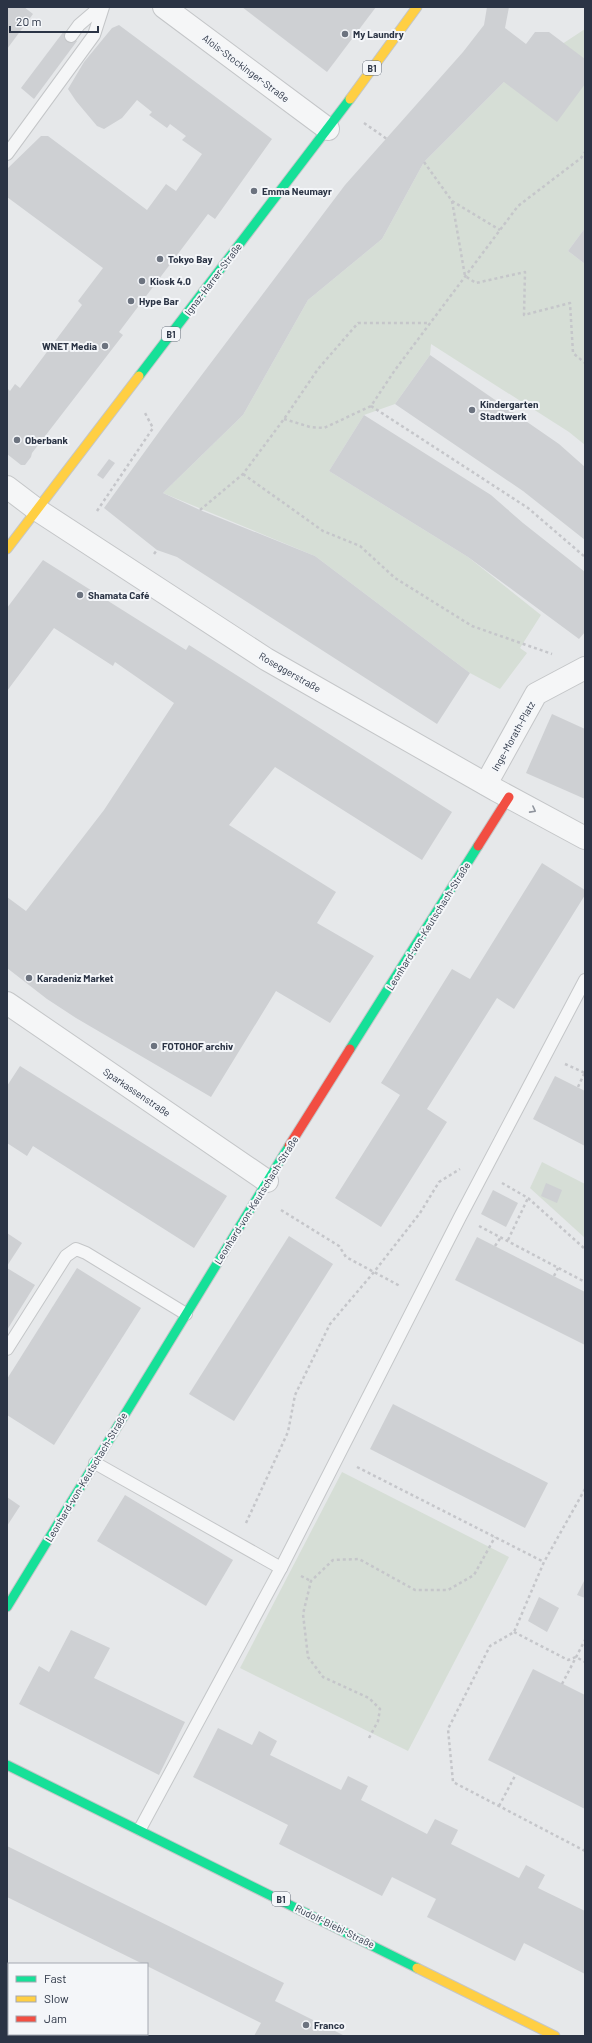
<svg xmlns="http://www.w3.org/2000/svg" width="592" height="2043" font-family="Barlow,sans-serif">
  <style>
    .green { fill: #d6ded6 }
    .building { fill: #ced0d3 }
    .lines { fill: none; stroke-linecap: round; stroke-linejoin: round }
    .lane-casing { stroke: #c4c6c8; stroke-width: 14 }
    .street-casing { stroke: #c4c6c8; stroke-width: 24 }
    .fast-casing { stroke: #c4c6c8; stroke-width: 11 }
    .slow-casing { stroke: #c4c6c8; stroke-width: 11 }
    .jam-casing { stroke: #c4c6c8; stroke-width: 11 }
    .path { stroke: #c5c6ca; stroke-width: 2.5; stroke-dasharray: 3 3; stroke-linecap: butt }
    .lane { stroke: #f5f6f7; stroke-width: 12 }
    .street { stroke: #f5f6f7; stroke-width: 22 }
    .fast { stroke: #16e098; stroke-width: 9 }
    .slow { stroke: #ffcf43; stroke-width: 9 }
    .jam { stroke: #f24e42; stroke-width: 9 }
    .oneway { stroke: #90959e }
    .poi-dot { fill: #6c737f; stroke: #f4f6f9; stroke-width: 1.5 }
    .labels { text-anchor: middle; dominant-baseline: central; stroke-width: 4; stroke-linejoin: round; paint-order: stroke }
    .shield { fill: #f4f6f9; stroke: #676e7b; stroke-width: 1 }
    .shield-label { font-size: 9px; font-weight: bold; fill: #2b3445 }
    .poi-label { font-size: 10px; font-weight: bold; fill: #2b3445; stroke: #f4f6f9; text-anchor: start }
    .street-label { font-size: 10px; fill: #2b3445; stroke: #f4f6f9 }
  </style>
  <rect width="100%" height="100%" fill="#e6e8ea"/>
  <g class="green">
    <polygon points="585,29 585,228 568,251 585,264 585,445 569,432 431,344 430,355 395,404 364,415 329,471 468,557 541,615 520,648 527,653 500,689 470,673 315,556 163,493 243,415 308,300 382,239 424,162 504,82"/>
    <polygon points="542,1162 585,1184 585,1238 530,1188"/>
    <polygon points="342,1472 509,1557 408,1751 240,1668"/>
  </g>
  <g class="building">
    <polygon points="7,7 24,7 33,14 7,49"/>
    <polygon points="242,7 376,7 327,72"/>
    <polygon points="487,7 509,7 505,28 526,44 535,32 549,32 585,59 585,84 557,122 504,82 424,162 382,239 308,300 243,415 163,493 200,510 315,556 470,673 437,724 177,557 157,550 104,508 164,425 345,185 463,52 484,25"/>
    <polygon points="119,25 272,139 215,219 208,214 119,332 123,335 32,453 31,457 25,465 21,465 7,454 7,388 10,391 15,384 20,388 82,305 78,301 103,268 7,197 7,169 41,136 48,136 147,210 166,184 176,191 202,154 182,140 186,136 170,124 167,128 149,115 152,112 137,100 122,118 104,129 97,126 76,101 68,89 84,62 112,28"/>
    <polygon points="64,31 77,41 34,99 21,88"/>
    <polygon points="585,228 585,264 568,251"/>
    <polygon points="430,355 559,444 585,467 585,540 523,491 395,404"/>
    <polygon points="364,415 491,495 523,523 585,572 585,632 579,639 468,557 329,471"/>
    <polygon points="109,459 115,463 103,479 97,475"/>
    <polygon points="43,560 186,650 189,645 452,812 422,860 275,767 229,825 336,892 317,923 374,956 330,1023 276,991 211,1097 76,1018 47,999 7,968 7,897 26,911 104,810 174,703 115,662 113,666 54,628 7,691 7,608"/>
    <polygon points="552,714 585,729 585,799 526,773"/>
    <polygon points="542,863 585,890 585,895 514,1009 497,998 427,1109 447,1122 381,1227 335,1198 400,1095 381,1083 452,969 470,979"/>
    <polygon points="20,1066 227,1196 194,1248 33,1146 27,1156 7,1143 7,1086"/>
    <polygon points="555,1076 585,1091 585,1146 533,1119"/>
    <polygon points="546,1183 562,1190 557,1203 541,1196"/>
    <polygon points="493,1190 518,1203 506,1227 481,1214"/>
    <polygon points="7,1233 22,1243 7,1266"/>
    <polygon points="289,1236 333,1264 234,1421 189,1394"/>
    <polygon points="477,1237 585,1292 585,1345 455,1280"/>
    <polygon points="7,1268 35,1285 7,1330"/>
    <polygon points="77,1268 141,1308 54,1445 7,1415 7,1379"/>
    <polygon points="393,1404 548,1483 525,1528 370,1449"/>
    <polygon points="125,1495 233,1560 206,1606 97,1541"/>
    <polygon points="7,1497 20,1506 7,1526"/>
    <polygon points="585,1579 585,1598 577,1595"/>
    <polygon points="539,1597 559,1608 547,1632 528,1621"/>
    <polygon points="71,1630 110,1648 94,1678 185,1722 159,1775 19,1704 39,1666 49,1672"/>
    <polygon points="533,1669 585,1695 585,1809 488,1760"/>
    <polygon points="218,1728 252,1745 259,1731 277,1741 270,1755 341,1790 348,1776 368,1786 361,1800 427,1834 435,1819 458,1830 451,1844 519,1878 526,1865 545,1875 538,1888 585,1911 585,1974 524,1943 515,1961 427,1917 436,1899 392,1877 382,1896 279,1844 288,1825 193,1777"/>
    <polygon points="7,1846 284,1983 275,2001 345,2036 254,2036 261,2023 147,1966 147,1964 143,1964 7,1897"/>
    <polygon points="37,2034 91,2034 90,2036 36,2036"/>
  </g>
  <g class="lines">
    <g class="lane-casing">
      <g id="lane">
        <polyline points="71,36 79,25 100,7"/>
        <polyline points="7,154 94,35 103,7"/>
        <polyline points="7,1349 66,1256 76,1249 86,1253 186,1314"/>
        <polyline points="95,1463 281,1568"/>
        <polyline points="140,1829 281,1568 460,1217 585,980"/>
      </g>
    </g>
    <g class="street-casing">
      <g id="street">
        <polyline points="164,7 328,129"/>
        <polyline points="7,487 36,509 266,659 496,790 585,838"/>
        <polyline points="486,784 536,694 585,668"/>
        <polyline points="7,1003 267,1181"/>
      </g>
    </g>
    <g class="fast-casing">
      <g id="fast">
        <polyline points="139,376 350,99"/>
        <polyline points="350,1049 478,846"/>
        <polyline points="7,1607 289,1146"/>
        <polyline points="7,1765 417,1968"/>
      </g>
    </g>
    <g class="slow-casing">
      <g id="slow">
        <polyline points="350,99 417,7"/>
        <polyline points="7,549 139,376"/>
        <polyline points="417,1968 555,2036"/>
      </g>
    </g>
    <g class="jam-casing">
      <g id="jam">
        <polyline points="478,846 509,797"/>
        <polyline points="289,1146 350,1049"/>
      </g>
    </g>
    <g class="path">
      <polyline points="364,123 387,139"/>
      <polyline points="424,162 452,201 500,230"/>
      <polyline points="452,201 465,276 476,283 525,272 524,315 570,303 573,353 585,363"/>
      <polyline points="371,406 528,508 585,557"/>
      <polyline points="284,419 310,427 324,428 371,406 395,370 518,206 581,158 585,152"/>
      <polyline points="243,474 323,531 360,546 395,578 472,626 552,654"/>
      <polyline points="200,510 243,474 284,419 318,369 358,323 429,323"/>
      <polyline points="97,511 153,428 145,413"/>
      <polyline points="154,554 157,550"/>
      <polyline points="565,1064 585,1073"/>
      <polyline points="578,1087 585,1072"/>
      <polyline points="502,1183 528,1198 585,1249"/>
      <polyline points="281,1210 339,1246 346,1257 400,1286"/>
      <polyline points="479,1226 585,1282"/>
      <polyline points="508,1240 528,1198"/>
      <polyline points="495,1246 501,1237"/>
      <polyline points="554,1276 558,1268"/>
      <polyline points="357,1467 544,1562"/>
      <polyline points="585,1489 544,1562 514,1632 490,1646 448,1729 453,1782 585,1851"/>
      <polyline points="246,1523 288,1432 295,1395 330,1324 374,1272 420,1213 439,1182 460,1169"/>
      <polyline points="301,1576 311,1581"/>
      <polyline points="514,1632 568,1660 576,1657 585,1662"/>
      <polyline points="562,1684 585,1640"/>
      <polyline points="369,1738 378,1721 380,1709 369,1698 323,1677 308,1657 303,1614 311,1581 333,1560 359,1559 415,1590 448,1590 474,1575 495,1537"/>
      <polyline points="499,1806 516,1774"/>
      <polyline points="7,1981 9,1982"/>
      <polyline points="114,2034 118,2036"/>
    </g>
    <use href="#lane" class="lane"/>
    <use href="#street" class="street"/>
    <use href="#fast" class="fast"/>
    <use href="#slow" class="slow"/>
    <use href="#jam" class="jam"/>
  </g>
  <defs><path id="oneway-chevron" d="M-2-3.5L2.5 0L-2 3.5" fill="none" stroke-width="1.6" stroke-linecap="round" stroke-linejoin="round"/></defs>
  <use class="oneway" href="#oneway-chevron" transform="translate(533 810) rotate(28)"/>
  <g class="poi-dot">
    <circle cx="345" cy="34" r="4"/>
    <circle cx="254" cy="191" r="4"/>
    <circle cx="160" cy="259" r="4"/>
    <circle cx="142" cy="281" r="4"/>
    <circle cx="131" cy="301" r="4"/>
    <circle cx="105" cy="346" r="4"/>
    <circle cx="472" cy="410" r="4"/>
    <circle cx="17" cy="440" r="4"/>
    <circle cx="80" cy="595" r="4"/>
    <circle cx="29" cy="978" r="4"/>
    <circle cx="154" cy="1046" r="4"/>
    <circle cx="306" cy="2025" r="4"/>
  </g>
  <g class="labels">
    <g class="shield">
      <rect x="363" y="61" width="18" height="14" rx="3"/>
      <rect x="162" y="327" width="18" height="14" rx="3"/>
      <rect x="272" y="1892" width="18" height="14" rx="3"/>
    </g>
    <g class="shield-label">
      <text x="372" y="68">B1</text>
      <text x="171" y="334">B1</text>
      <text x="281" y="1899">B1</text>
    </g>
    <g class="poi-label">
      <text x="353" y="34">My Laundry</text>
      <text x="262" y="191">Emma Neumayr</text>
      <text x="168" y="259">Tokyo Bay</text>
      <text x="150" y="281">Kiosk 4.0</text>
      <text x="139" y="301">Hype Bar</text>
      <text x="97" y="346" text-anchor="end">WNET Media</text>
      <text x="480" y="404">Kindergarten<tspan x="480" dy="12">Stadtwerk</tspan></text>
      <text x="25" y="440">Oberbank</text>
      <text x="88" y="595">Shamata Café</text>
      <text x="37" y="978">Karadeniz Market</text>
      <text x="162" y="1046">FOTOHOF archiv</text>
      <text x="314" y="2025">Franco</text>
    </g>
    <g class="street-label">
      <text transform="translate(246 68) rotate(37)">Alois-Stockinger-Straße</text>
      <text transform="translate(213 279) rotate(-53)">Ignaz-Harrer-Straße</text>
      <text transform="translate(290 672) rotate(30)">Roseggerstraße</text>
      <text transform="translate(513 736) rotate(-61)">Inge-Morath-Platz</text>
      <text transform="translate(428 926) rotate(-58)">Leonhard-von-Keutschach-Straße</text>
      <text transform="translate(137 1092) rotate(34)">Sparkassenstraße</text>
      <text transform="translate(256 1200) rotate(-58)">Leonhard-von-Keutschach-Straße</text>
      <text transform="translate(86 1477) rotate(-59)">Leonhard-von-Keutschach-Straße</text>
      <text transform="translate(335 1926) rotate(26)">Rudolf-Biebl-Straße</text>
    </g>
  </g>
  <rect width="592" height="2043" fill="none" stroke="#2b3445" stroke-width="16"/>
  <rect x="8" y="1963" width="140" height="72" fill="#f4f6f9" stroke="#a4a8b1"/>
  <rect x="16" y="1976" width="20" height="6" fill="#16e098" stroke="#a4a8b1"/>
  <text x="44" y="1983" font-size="12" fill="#2b3445">Fast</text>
  <rect x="16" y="1996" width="20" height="6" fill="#ffcf43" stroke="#a4a8b1"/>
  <text x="44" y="2003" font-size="12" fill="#2b3445">Slow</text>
  <rect x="16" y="2016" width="20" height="6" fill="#f24e42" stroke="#a4a8b1"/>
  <text x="44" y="2023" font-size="12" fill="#2b3445">Jam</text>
  <path d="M10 26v6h88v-6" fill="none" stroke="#2b3445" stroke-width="2"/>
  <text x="16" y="26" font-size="12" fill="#2b3445" stroke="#f4f6f9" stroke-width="3" paint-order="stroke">20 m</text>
</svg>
